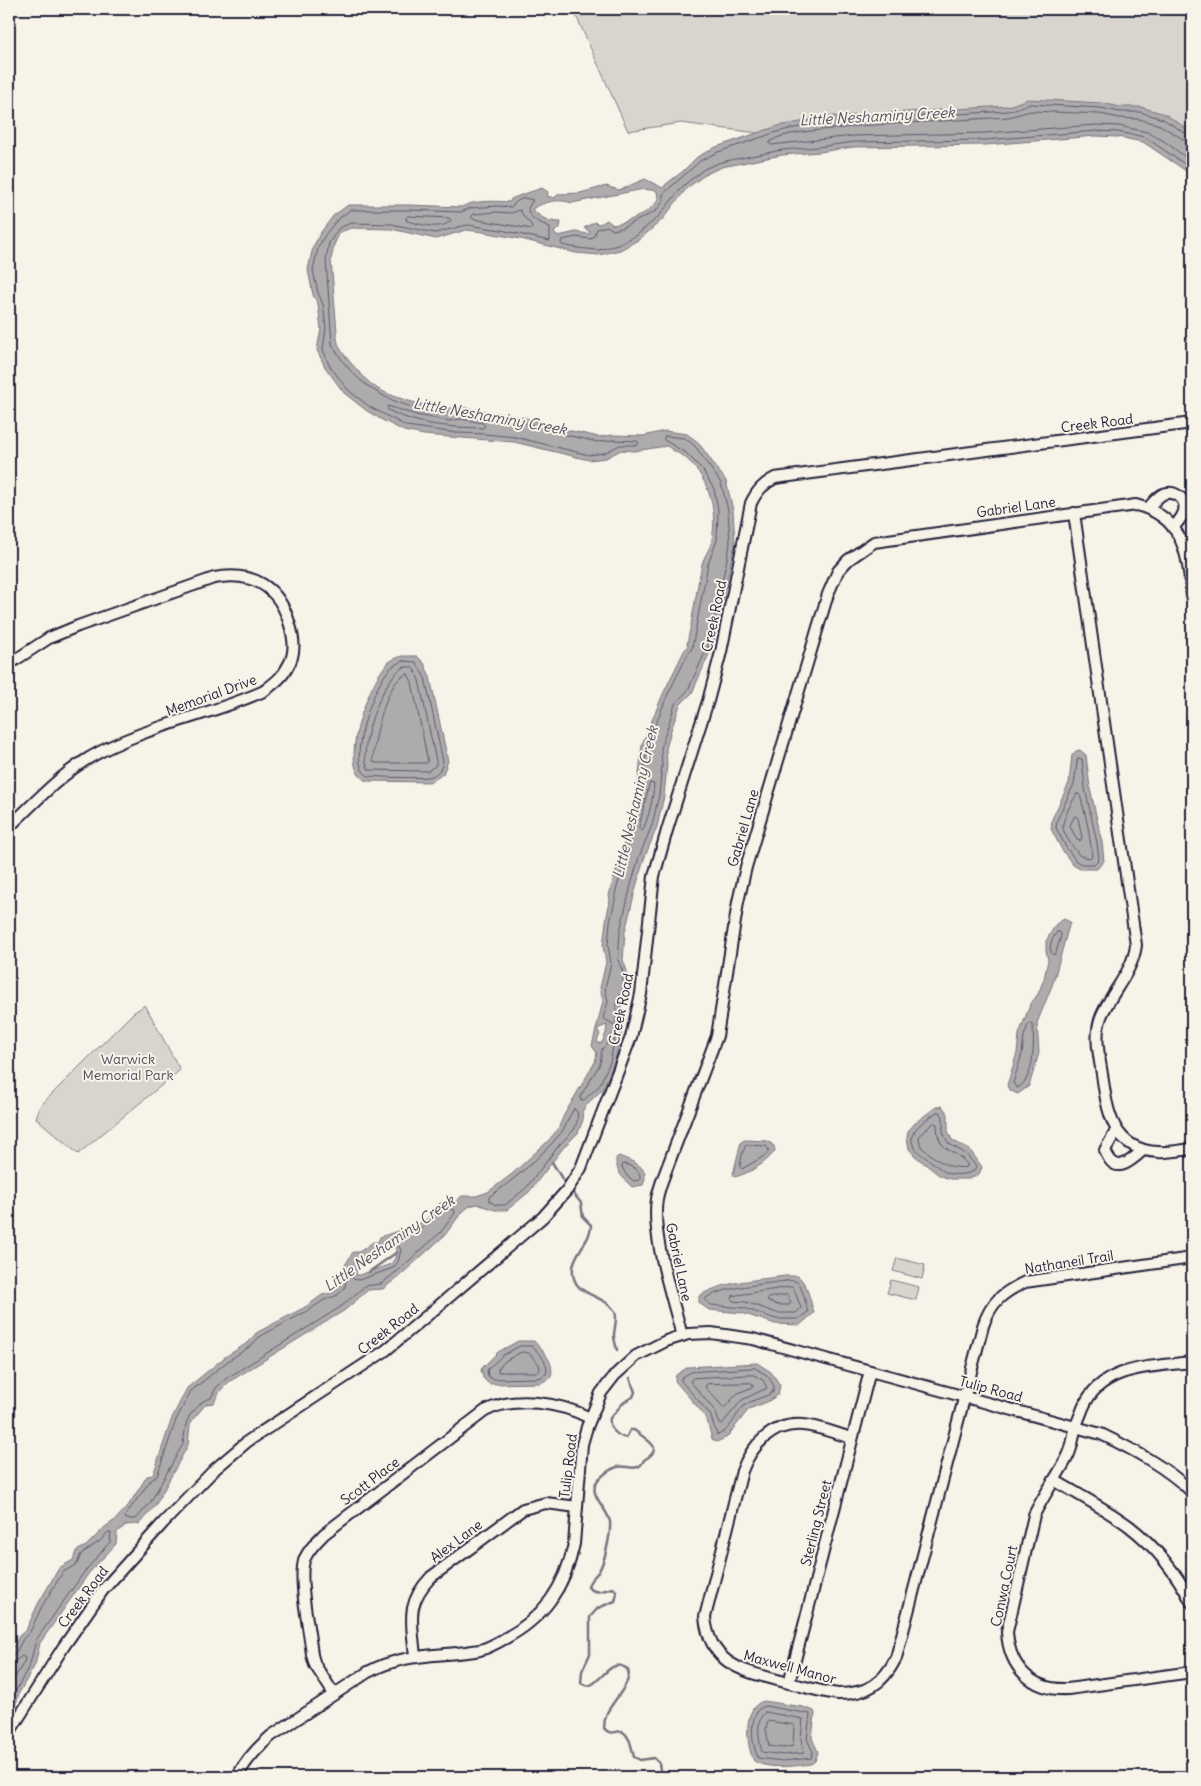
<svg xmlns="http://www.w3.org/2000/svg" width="1201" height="1786" font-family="Delius,sans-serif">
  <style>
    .green { fill: #d8d5cf; stroke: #7d7c85 }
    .water { fill: #aeabad; stroke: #76747f; fill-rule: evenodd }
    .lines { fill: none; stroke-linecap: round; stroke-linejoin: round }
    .shore { stroke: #5a5969; stroke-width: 1 }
    .stream { stroke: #76747f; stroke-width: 2.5 }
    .minor-casing { stroke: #22223b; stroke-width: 14 }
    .minor { stroke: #f7f3e8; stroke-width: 10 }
    .labels { text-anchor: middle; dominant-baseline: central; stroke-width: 4; stroke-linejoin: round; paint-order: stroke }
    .street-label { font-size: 14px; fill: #22223b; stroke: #f7f3e8 }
    .park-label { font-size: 14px; fill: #504f60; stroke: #f7f3e8 }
    .water-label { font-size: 15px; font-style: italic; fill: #535263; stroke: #f7f3e8 }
  </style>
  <rect width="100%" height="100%" fill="#f7f3e8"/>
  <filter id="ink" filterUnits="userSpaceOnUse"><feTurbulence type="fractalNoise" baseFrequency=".02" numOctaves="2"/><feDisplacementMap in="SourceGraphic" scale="10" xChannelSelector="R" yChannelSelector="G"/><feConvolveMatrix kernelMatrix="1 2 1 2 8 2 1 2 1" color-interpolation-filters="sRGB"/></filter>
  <g filter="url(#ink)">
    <g class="green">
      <polygon points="573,9 1192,9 1192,149 1109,110 765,134 681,123 628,131"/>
      <polygon points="145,1005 180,1070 78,1154 36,1118 40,1106 133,1013"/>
      <polygon points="897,1258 925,1265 922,1279 893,1271"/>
      <polygon points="891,1280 919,1287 916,1300 887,1293"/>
    </g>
    <g class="water">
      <path d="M1028,99L1102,103L1120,107H1141L1165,114L1192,132V175L1143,142L1117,137L1096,136L985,145L854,147L819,152L782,155L722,167L706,174L687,188L662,220L640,239L620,250L599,255L576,253L521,239L483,232L466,230L436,239L391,229L351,228L340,232L334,245L331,260L337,332C336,345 342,352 350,362C359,372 367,382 378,389C396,399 441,412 460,407L526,418L567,430L599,437L613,435L643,436L665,431L687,434L698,442L726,481L733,510L735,544L713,645L692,693L680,705L671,730L666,749L667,765L664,796L657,827L644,859L636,887L625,932L623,960L627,971L628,989L621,1005V1036L614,1063L603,1089L587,1104L582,1112L583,1120L578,1133L564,1147L529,1192L507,1210H495L477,1204L470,1206L462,1212L445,1235L403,1273L383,1289L368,1290L345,1310L229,1382L220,1391L214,1403L206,1404L194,1418L190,1425L188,1445L155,1506L139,1524L126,1525L117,1532L116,1544L89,1573L40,1643L35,1665L19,1693L17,1701L9,1712V1655L19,1636L26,1630L38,1604L59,1568L73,1560L76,1551L86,1546L105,1527L115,1520L128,1506L147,1476L153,1475L172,1418L187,1388L225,1357L249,1342L256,1333L307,1306L322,1295L335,1292L340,1285L341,1272L353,1252H359L373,1242H378L380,1237L424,1222L440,1203L445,1202L453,1204L462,1196H476L488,1192L512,1174L548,1141L558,1129L564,1115L595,1062L597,1053L592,1046L603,1001L600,988L606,962L603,946L606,921L610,900L609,895L625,840L638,785L642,744L663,694L684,651L688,646L687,644C693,618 696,591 702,564C704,556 711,548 712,539C718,509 708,475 683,456C678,453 672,450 667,446L634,451L621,450L606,458L589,460L514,442L424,435L404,431L384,421L367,411L344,393L325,367L317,350L321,329L318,304L313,295L308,270L313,247L321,232L333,216L348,205H409L462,207C471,200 498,201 510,202L511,199C522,194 531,192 542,188L548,192L547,196L554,198L559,194L580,193L606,186L619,190L645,179L663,188L666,184L682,172L697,157L716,147L778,126L834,116L841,118L856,115L1008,106ZM644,189L657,191L658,200C650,213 629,222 613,225L607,220L602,223L597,224L595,222L584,228L590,232L589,234L576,232L558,236L554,234L555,231L560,228L561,222C548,222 541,218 532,209C544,202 558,198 572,203ZM607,1025L606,1033L602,1043H598L597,1041L600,1034L597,1029ZM393,1245L396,1249L395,1258L391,1264L359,1275H356L358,1262L379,1250Z"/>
      <path d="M402,656H417L424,663L430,677L448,761L443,774L431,782L367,781C335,770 370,679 388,663C392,659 397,658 402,656Z"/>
      <polygon points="1080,750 1086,755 1090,788 1102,842 1104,861 1097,869 1080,869 1073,865 1062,850 1051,829 1052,819 1069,783 1072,755 1076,751"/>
      <polygon points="1064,919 1070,922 1053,983 1037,1023 1039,1053 1029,1086 1018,1094 1011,1091 1007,1085 1017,1053 1019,1034 1030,1005 1038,994 1044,979 1048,960 1046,950 1046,941 1056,924"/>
      <polygon points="942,1106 948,1114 948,1131 952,1140 970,1150 982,1167 979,1174 969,1179 950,1179 939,1175 915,1156 909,1149 907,1138 908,1131 916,1122 936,1107"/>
      <path d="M745,1140L768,1141L774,1146L775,1151C766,1163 750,1173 735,1177L733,1174L741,1142Z"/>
      <path d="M619,1156C633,1162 651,1166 643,1185L632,1187C623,1179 615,1170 616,1158Z"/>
      <path d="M785,1276H798C808,1285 810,1300 814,1313L800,1325L775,1324L742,1313L709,1310L699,1303V1296C723,1281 758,1280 785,1276Z"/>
      <path d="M518,1341H534C543,1352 555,1361 551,1377L541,1383L489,1384L483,1378L481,1369L498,1352Z"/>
      <polygon points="757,1363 771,1372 780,1385 778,1395 767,1402 749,1409 727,1437 717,1442 712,1439 706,1417 675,1381 676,1375 688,1367"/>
      <path d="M764,1701L803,1707L814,1711L815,1714L812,1738L818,1752L815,1761L811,1764C795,1766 768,1770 754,1761C746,1746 742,1706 764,1701Z"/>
    </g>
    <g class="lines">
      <g class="shore">
        <polyline points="1192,136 1188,135 1163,119 1140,112 1120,112 1101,108 1030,104 1009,111 857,120 841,123 833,121 814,124 780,131 718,152 700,161 663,194 663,202 656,211 622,228 613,230 607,226 597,229 594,236 591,239 576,237 562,240 561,243 562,245 577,248 598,250 618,245 637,235 658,217 684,185 704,169 721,162 782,150 818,147 854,142 985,140 1096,131 1118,132 1145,137 1192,169"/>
        <path d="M1192,142L1186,141L1160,125L1139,119L1120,118L1100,114L1030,111L1009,117L857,126C839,130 780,130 769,143L771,145L853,136L985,133L1096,125L1119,126L1147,132L1164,141L1192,162"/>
        <path d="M524,198L533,200L528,208C528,219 541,223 550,227V241L501,230L467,225L435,233L391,224L351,223L339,228L329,243L326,260L332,344C353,383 387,404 431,411C441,412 450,414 461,412L525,423L566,435L598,442L613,440L637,441L639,443L637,445H620L604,453L589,455L515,437L485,434L457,433L406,426L370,407L348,390L329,365L323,349L326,328L323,304L318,293L313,270L318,248L325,235L337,220L350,210H409L461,212L470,208L497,206L511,207L516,202Z"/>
        <polygon points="520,210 524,217 532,226 532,229 473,219 471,217 474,214 497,212 511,213"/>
        <path d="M408,216L449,218L451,221C439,231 421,224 407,221L406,218Z"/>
        <path d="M388,406L416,415L450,421L461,419L483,423L485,426L483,428C450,427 418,426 388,410Z"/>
        <polygon points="665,436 685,438 695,446 721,483 728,510 730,544 709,644 688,690 675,704 661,748 662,765 659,795 652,825 639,857 631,885 620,931 618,960 623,972 623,988 616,1005 616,1023 614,1025 603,1018 608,1002 605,988 611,963 608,945 610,922 615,900 615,894 630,842 642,786 647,746 667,696 688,654 692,648 708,564 717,540 718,510 714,489 702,469 686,453 664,440"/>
        <path d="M403,661L416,662L425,678L443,761C442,768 439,773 432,776C424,779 379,777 368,776C345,764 373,691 385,675C390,668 395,664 403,661Z"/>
        <path d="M404,667H413L419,680L436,761V765L428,771L369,770C355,752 383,675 404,667Z"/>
        <path d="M408,674L412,682L428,762L426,763H375L373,760C374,741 386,677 408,674Z"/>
        <polygon points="1078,758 1082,759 1085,788 1097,843 1099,859 1094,864 1081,864 1076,861 1066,847 1056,828 1057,820 1074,784"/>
        <path d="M650,783L654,784C653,799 649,816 643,830L641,831L639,828Z"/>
        <path d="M1077,794L1080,795C1086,815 1090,835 1092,856L1090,858L1080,856C1074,848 1065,838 1063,828C1061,821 1073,800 1077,794Z"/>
        <polygon points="1075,816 1078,818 1082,838 1080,841 1077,840 1070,826"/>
        <path d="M1057,932H1060L1061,935L1056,953L1053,955C1047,947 1052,939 1057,932Z"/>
        <path d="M1031,1023L1033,1025C1034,1043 1035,1080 1017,1088L1013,1083L1022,1054L1024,1036L1028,1025Z"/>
        <polygon points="614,1035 615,1038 610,1062 599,1086 584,1100 581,1101 580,1097 600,1064 602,1049 606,1045 611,1036"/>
        <path d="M574,1109L577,1111L578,1119L574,1130L560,1144L526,1188L505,1205H496L489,1201V1197C515,1179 541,1157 561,1133C567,1126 568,1116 574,1109Z"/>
        <path d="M937,1112H940L943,1117V1132L948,1143L966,1154L976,1166L974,1171C967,1174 960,1175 952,1174C943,1173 939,1167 932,1162C923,1155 906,1147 914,1132C918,1124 929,1118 937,1112Z"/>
        <path d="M934,1123L937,1124C937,1153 953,1147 967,1164V1167C947,1170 937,1159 922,1148L920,1144L919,1136Z"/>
        <polygon points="746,1145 766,1146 769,1150 766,1155 742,1169 740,1166 742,1155"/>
        <path d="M623,1164C631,1165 642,1170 640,1180L634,1181L627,1176L622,1167Z"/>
        <polygon points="443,1207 454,1210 455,1213 441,1232 400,1269 381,1284 365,1286 342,1306 227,1378 216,1388 211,1398 203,1401 190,1415 186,1424 183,1444 150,1503 136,1519 126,1519 125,1516 150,1481 157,1476 176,1420 191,1391 228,1361 252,1345 259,1337 309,1310 324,1300 338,1295 345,1287 347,1272 350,1272 353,1279 359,1280 393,1268 398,1262 401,1250 396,1241 396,1238 426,1226"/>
        <path d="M786,1281C789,1281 792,1280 795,1281C802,1283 806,1305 808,1312L798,1319H776L744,1308L711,1305L705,1300L706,1298C723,1287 765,1284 786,1281Z"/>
        <polygon points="792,1287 794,1289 801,1308 796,1313 777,1313 746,1302 733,1301 732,1299 733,1296"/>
        <polygon points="787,1295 791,1302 789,1305 778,1305 767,1301 769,1298"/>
        <path d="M520,1346H532C539,1354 550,1363 546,1374L539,1378L492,1379L488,1376L487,1370L502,1356Z"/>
        <polygon points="522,1352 529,1353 539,1364 540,1370 537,1372 498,1372 498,1369 505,1361"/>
        <path d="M755,1368L768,1376L774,1386L773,1392C765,1398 752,1399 744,1406C735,1415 729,1433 717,1435L710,1414L681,1381V1378L691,1372Z"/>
        <polygon points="754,1375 763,1380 767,1388 742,1400 722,1424 719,1422 715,1411 690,1381 693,1378"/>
        <polygon points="751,1383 753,1384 753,1387 738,1393 724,1408 705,1387 707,1384"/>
        <polyline points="9,1656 15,1654 23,1639 30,1632 42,1606 63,1572 77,1564 81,1554 100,1541 108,1532 111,1532 110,1542 85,1571 36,1640 30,1664 9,1704"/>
        <polyline points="9,1663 15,1661 22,1656 25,1658 24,1662 9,1688"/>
        <path d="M765,1706L810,1714L807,1739L813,1752L811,1758L783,1761L758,1758C752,1744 749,1723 758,1710Z"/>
        <path d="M765,1712L803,1719L801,1739L804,1753L783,1755L762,1752C759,1741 755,1720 765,1712Z"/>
        <polygon points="768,1721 794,1725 793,1746 783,1748 769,1746 766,1729"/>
      </g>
      <g class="stream">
        <polyline points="552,1162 564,1182"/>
        <path d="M573,1193L581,1203L583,1217L591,1225C591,1241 575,1251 573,1267C570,1298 604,1292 615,1312C618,1319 614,1328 614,1335C614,1340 616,1345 617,1350"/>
        <polyline points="369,1272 397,1252"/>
        <path d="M630,1378L635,1392L633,1397L625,1401L610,1418C608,1428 617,1436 626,1438L630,1430H634C647,1440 666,1448 644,1460C638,1474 626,1464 617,1467C610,1469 602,1476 598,1480C586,1494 608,1508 610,1522C611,1534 605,1560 599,1571C595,1577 589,1579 588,1587C596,1595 604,1590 613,1588C618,1592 617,1595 615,1601L598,1608L590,1617V1654L582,1671L581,1683C597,1695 606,1658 624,1667C640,1674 611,1703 607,1713C605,1718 604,1723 604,1728C609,1735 614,1732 622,1731C631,1737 631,1747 634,1757L640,1760L654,1758L659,1763L661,1777"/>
      </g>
      <g class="minor-casing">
        <g id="minor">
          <path d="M1148,508C1152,504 1157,497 1163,494C1174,490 1187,498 1184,511C1183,517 1177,523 1173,528"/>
          <path d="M1074,513L1136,945C1133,972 1111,992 1101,1017C1094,1036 1099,1055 1102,1074C1107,1110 1112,1150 1158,1152C1169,1153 1181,1150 1192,1149"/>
          <path d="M9,664L49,638L78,626L214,578C253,571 279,586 290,625C294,639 296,653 288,666C283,677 273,684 264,691C209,716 141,727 89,758C59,776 34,803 9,827"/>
          <path d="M1116,1131L1105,1150C1114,1176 1129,1163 1143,1150"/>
          <path d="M682,1336C673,1299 651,1236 657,1199C658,1193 660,1187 662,1181L717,1036L738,902L746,867L828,594L838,571L848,560L874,542L1136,505C1184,517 1187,553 1192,595"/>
          <path d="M1192,1362C1152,1367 1101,1365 1083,1408C1081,1414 1078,1420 1076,1426C1073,1436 1073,1446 1068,1456C1058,1476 1044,1494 1034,1515L1007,1632C1009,1667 1032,1691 1068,1689L1192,1672"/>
          <path d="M852,1438C836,1434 819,1426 803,1425C773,1422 751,1446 742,1471L705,1617C710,1667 745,1671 785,1682C803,1686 820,1692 838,1694C867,1694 883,1684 896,1658L983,1326C991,1302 1002,1293 1025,1282L1192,1258"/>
          <path d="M1054,1480C1079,1495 1106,1509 1129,1526C1155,1546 1177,1574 1192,1603"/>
          <path d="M415,1656C412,1622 405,1604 431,1577L523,1509L546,1503L577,1507"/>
          <polyline points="789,1683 870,1371"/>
          <path d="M334,1694L315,1665L312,1655C310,1632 297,1577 305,1558C309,1549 317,1541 324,1534L485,1411C515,1395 561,1403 590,1418"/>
          <path d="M9,1733L64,1646L103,1590L163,1523L215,1469L248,1441L385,1351L429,1314L543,1217L567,1190L581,1168L631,1037L641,994L654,876L668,827L708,701L721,652L751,503C757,491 763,484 775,478L1192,423"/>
          <path d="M237,1777C246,1760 257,1748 271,1736L368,1672C405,1652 441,1657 480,1650C488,1648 497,1643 504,1639C544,1618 565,1587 574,1544L582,1444L587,1427L601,1393L615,1375L636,1356L666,1341L688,1334L711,1333L753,1339L1101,1434C1134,1450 1166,1467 1192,1492"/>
        </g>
      </g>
      <use href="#minor" class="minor"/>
    </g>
  </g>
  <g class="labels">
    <g class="street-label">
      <text transform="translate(1097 423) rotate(-7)">Creek Road</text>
      <text transform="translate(1016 507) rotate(-8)">Gabriel Lane</text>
      <text transform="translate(714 616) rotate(-78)">Creek Road</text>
      <text transform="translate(211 695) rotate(-20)">Memorial Drive</text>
      <text transform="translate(743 828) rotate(-74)">Gabriel Lane</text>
      <text transform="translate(621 1009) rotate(-78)">Creek Road</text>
      <text transform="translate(679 1262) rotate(78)">Gabriel Lane</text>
      <text transform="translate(1069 1262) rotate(-9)">Nathaneil Trail</text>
      <text transform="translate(388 1329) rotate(-38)">Creek Road</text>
      <text transform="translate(991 1389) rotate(15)">Tulip Road</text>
      <text transform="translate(568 1466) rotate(-83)">Tulip Road</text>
      <text transform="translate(370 1481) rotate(-37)">Scott Place</text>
      <text transform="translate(816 1523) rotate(-76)">Sterling Street</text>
      <text transform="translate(456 1541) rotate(-37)">Alex Lane</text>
      <text transform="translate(1004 1586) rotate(-78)">Conwa Court</text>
      <text transform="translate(83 1597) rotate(-53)">Creek Road</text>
      <text transform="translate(790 1667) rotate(15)">Maxwell Manor</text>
    </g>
    <g class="park-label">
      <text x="128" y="1059">Warwick<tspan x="128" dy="16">Memorial Park</tspan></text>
    </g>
    <g class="water-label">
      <text transform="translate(877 116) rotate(-3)">Little Neshaminy Creek</text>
      <text transform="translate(490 416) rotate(10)">Little Neshaminy Creek</text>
      <text transform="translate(635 802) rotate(-77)">Little Neshaminy Creek</text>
      <text transform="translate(389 1243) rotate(-35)">Little Neshaminy Creek</text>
    </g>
  </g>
  <rect width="1201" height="1786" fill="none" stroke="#f7f3e8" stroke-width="30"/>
  <rect x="15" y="15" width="1171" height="1756" fill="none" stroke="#22223b" stroke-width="2" filter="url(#ink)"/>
</svg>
